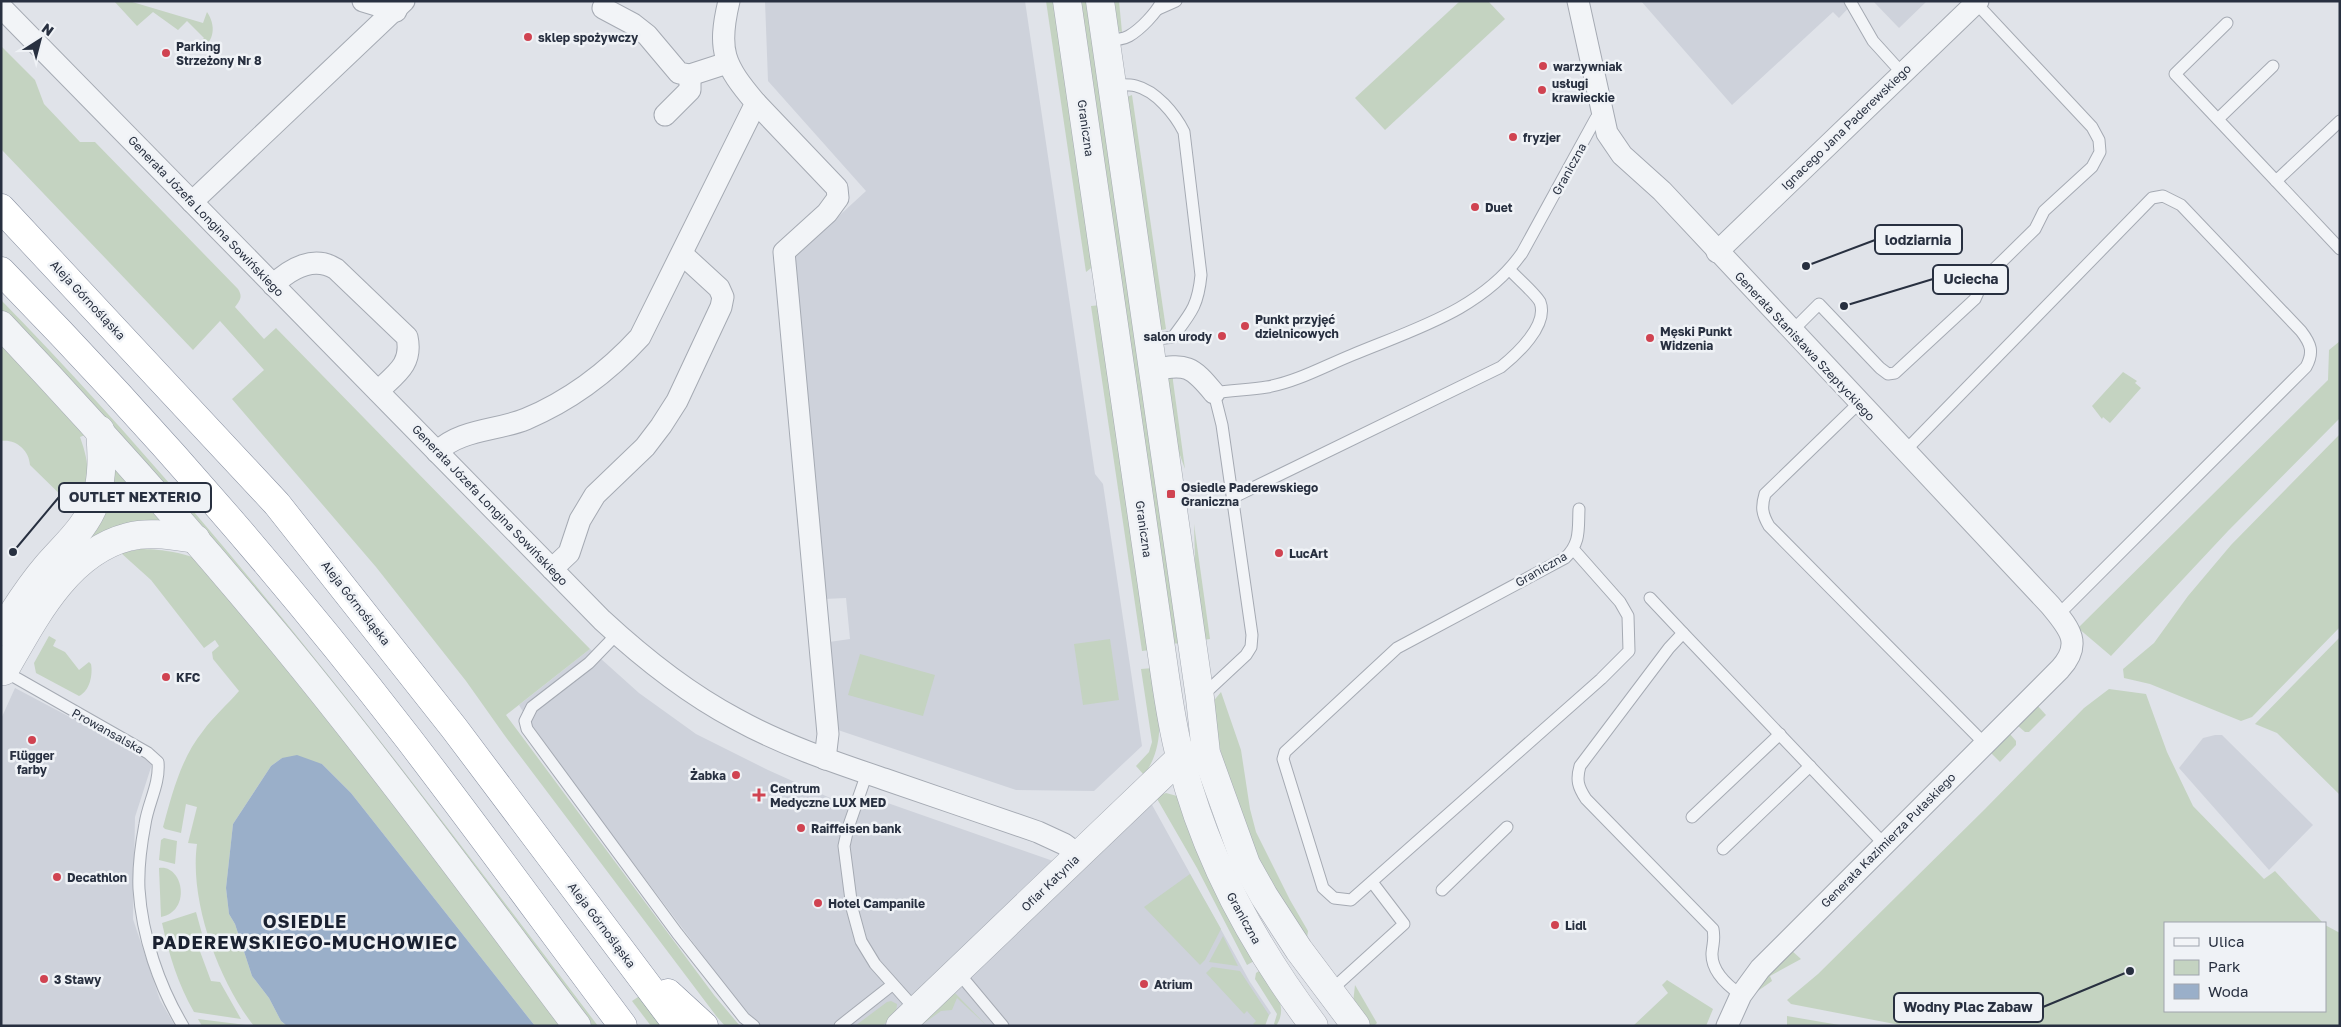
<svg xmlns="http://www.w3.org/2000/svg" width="2341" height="1027" font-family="'Golos Text',sans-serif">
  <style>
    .built { fill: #ced2db }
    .green { fill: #c4d3c1 }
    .water { fill: #9aafc9 }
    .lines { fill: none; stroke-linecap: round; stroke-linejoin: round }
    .service-casing { stroke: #a5aab3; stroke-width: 13 }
    .minor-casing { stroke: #a5aab3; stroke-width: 23 }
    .tertiary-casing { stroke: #a5aab3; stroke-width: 29 }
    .motorway-casing { stroke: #878fa0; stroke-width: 29 }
    .service { stroke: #f2f4f7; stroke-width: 11 }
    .minor { stroke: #f2f4f7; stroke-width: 21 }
    .tertiary { stroke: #f2f4f7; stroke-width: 28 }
    .motorway { stroke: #fff; stroke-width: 28 }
    .poi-dot { fill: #d04351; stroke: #eff2f6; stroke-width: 2 }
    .labels { text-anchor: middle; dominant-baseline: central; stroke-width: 5; stroke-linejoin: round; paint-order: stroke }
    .poi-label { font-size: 12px; font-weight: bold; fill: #283040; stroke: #eff2f6; text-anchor: start }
    .street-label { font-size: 12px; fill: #283040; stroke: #eff2f6 }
    .district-label { font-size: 18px; font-weight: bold; letter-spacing: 1px; fill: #1a2131; stroke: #eff2f6 }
    .leader { fill: none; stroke: #283040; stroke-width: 2 }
    .callout-dot { fill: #283040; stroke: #eff2f6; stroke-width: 2 }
    .callout { fill: #eff2f6; stroke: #283040; stroke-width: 2 }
    .callout-label { font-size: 14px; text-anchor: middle; font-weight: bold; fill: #283040 }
  </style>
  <rect width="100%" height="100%" fill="#e0e3e9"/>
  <g class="built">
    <polygon points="765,1 1025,1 1095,474 1103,484 1142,746 1094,791 1016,790 838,730 829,642 850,639 846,598 824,599 791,260 866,191 768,81"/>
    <polygon points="1641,1 1855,1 1839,18 1833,12 1732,105"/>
    <polygon points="1873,1 1927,1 1899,28"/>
    <polygon points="590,649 639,693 696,734 768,770 848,806 882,801 1076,869 1151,803 1250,982 1271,1013 1260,1026 756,1026 537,735 519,705"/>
    <polygon points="15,688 153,761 135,817 133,919 160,1000 175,1026 1,1026 1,719"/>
    <polygon points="2215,735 2222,735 2313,825 2269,870 2179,768 2203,738"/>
  </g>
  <g class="green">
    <path d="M114,1H129L203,23L207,12C216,25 215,42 200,49L197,45L204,38L187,21L178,30L153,12L137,26Z"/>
    <polygon points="1046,1 1056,1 1095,265 1086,272"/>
    <polygon points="1078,1 1090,1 1182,643 1170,644"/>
    <polygon points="1110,1 1119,1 1122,32 1116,31"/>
    <polygon points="1460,1 1488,1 1505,19 1385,130 1355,98"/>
    <path d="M1,46L35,80L44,104L80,142H95L238,289C243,297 240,300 235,307L264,339L276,328L590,649L506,715L714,995L740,1026H725L717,1017L505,736L466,681L376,567L232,399L264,370L220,321L193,350L1,149Z"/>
    <polygon points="1132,95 1166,329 1163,330 1159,328 1127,97"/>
    <path d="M1,300C221,525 409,776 598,1026H589L42,352L1,310Z"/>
    <polygon points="1101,305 1150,650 1142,651 1091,306"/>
    <path d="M1,340L85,435L80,437C90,465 92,484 73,507L30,465C29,450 16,439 1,441Z"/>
    <polygon points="2340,341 2340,418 2228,531 2111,656 2078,628 2328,380 2329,350"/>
    <polygon points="2123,372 2137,381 2135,383 2141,388 2110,423 2103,417 2102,419 2092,406"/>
    <polygon points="1169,377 1173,377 1173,381 1185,469 1173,436 1166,380"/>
    <polygon points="2340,434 2340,627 2252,717 2241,721 2150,684 2124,678 2123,669 2154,643 2188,596 2231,545"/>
    <polygon points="111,464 168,523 146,524 25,609"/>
    <polygon points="1194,524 1210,639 1203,640 1196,595"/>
    <path d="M141,549C156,549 185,552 198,560L265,638L564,1026H535L351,793L322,764L282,758L271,766L233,824L226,888L229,914L235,924L252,976L269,998L281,1021L287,1026H254C219,982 189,901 197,844L188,843L197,807L186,804L181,833L165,829L163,827C172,794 181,758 203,731C213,717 227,705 239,691L213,659L212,652L219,646L215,640L204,648L151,580L121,553Z"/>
    <path d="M49,636L56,640L53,646L65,652L79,670L89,662L91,664C93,674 90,691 79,696L36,673L34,663Z"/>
    <polygon points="2340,637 2340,795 2277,733 2255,724"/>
    <polygon points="1110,639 1119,700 1083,705 1074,644"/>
    <polygon points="860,654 935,675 923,716 848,695"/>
    <path d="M1153,668C1158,705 1168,742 1144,775L1136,766L1149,752L1152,742L1141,669Z"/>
    <polygon points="2109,689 2146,694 2167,752 2193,806 2264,879 2275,871 2323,923 2165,923 2165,1011 2325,1011 2325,925 2340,933 2340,1026 1905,1026 1791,1004 1787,1000 1818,974 1985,809 2084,708"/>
    <path d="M1221,692L1241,750L1250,809L1256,832L1290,900L1308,931L1307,938C1294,918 1281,899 1269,879C1241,831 1220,759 1211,704Z"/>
    <polygon points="2037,705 2046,715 2029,732 2025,732 2017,725"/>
    <polygon points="2009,733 2016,741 2016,745 2000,762 1990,752"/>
    <polygon points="1166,793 1177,796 1256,960 1247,965 1197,868 1156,797"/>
    <polygon points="164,838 177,841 175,864 159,860 161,840"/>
    <path d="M159,868C183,864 192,911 161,917Z"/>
    <polygon points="1190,874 1221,929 1205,960 1200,965 1144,907"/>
    <path d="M196,912L204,941L198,946L211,981L220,982L241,1019L194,1012C178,984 169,955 162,923Z"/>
    <polygon points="1223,936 1238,966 1209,962"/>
    <polygon points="1791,950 1801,959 1770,976 1772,981 1755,993 1758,984"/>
    <polygon points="1212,967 1240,971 1269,1015 1265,1026 1255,1026 1253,1024 1256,1021 1247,1011 1244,1014 1206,973"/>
    <path d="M1262,969C1272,986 1290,1006 1276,1026L1274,1024L1277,1014L1255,979L1256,973Z"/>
    <polygon points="1667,980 1713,1009 1706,1026 1633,1026 1668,993 1662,985"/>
    <polygon points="1355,985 1377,1023 1374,1026 1369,1026 1353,1003"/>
    <polygon points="950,993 955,993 987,1026 957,998 952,1010 941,1011 920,1026 912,1026"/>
    <polygon points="641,995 664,1026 651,1026 632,1001"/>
    <polygon points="891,1001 897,1004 896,1014 882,1026 855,1026 887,1002"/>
    <polygon points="1787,1016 1845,1026 1787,1026"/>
    <polygon points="198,1019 246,1025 246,1026 202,1026"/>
  </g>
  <polygon class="water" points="297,755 322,764 351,793 535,1026 287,1026 281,1021 269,998 252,976 235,924 229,914 226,888 233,824 271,766 282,758"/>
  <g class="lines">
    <g class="service-casing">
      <g id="service">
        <polyline points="1850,1 1873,41 1902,73"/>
        <polyline points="1158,9 1176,1"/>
        <polyline points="2227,23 2175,74 2276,181 2340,121"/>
        <path d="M1106,40C1113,40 1122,40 1129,36C1141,29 1156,13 1162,1"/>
        <path d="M1112,85C1119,85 1128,84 1136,86C1156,91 1175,114 1184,132L1201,275C1198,306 1191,313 1173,337L1149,340"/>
        <polyline points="2218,119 2273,66"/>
        <polyline points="2276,181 2340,249"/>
        <polyline points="1792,331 1819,304 1880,368 1888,374 1895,373 1975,299 1984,279 2035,229 2044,211 2092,167 2100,152 2099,140 2092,127 1976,3"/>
        <path d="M1859,403L1765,494C1761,507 1762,514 1769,526L1985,744"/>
        <path d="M1904,452L2152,198L2163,196L2181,205L2301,331C2311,344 2314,352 2306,367L2058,615"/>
        <path d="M1232,498L1501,367C1516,355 1549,325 1540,302C1536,294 1517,278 1510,270"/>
        <path d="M1574,550L1620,602L1628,616L1629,651L1601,679L1351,900L1334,898L1323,888L1283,759L1285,752L1397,648L1565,558C1581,543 1578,529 1579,509"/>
        <polyline points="1650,598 1683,633"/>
        <polyline points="617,634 589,663 532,707 525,721 527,729 677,933 744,1018 754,1026"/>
        <path d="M4,671L148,753L158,762C160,784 148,803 145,824C141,845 138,868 139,889C142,936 159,986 183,1026"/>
        <path d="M1202,696L1246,655L1251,647L1252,635L1222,425L1214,393C1231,390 1249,390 1267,387C1296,382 1325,366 1352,355C1414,329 1482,310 1522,253L1596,118"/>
        <polyline points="867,773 848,828 844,846 852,908 861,941 875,964 916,1010"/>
        <polyline points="1692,817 1780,734"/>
        <polyline points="1723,849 1810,766"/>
        <polyline points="1442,890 1507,827"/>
        <polyline points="957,971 1003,1026"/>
        <polyline points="1329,992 1404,924 1372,882"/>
        <path d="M1741,995C1728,986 1711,971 1712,953C1713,942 1715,940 1713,929L1586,799C1578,787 1576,780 1580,766L1669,648L1683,633L1884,844"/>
        <polyline points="840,1026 892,985"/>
      </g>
    </g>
    <g class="minor-casing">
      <g id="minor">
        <polyline points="363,1 396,11"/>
        <path d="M1578,1L1607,133L1622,155L1662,191L2050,605C2068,627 2084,643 2060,669L1760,969L1741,995L1727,1026"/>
        <path d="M1,7L602,620C643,658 687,693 736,719C783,745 834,762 884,779C935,797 987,814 1038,832L1064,844L1079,855"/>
        <polyline points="603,8 633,24 647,35 679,73 690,75 727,63"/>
        <polyline points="756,103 837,188 838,198 827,213 784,252 828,734 825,759"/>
        <polyline points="665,115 690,90 690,75"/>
        <polyline points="192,202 404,1"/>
        <polyline points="1717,252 1978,1"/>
        <path d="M273,285C291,268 314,255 336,269L407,337C413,364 396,374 378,391"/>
        <path d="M1153,370C1186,363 1192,366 1214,393"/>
        <path d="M437,452C460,429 497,431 526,419C571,400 607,373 640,337L756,103C724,65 717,51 729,1"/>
        <polyline points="552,569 569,553 580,520 595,495 645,447 661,426 677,401 721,307 723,297 719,288 682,254"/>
      </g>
    </g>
    <g class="tertiary-casing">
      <g id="tertiary">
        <path d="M1067,1L1162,655C1167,689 1171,723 1180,756C1204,855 1253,945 1314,1026"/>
        <polyline points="1100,1 1200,698 1206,753 1246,864 1264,896 1299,950 1356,1026"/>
        <path d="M1,325C98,428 192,533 282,642C385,767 480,897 577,1026"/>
        <path d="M1,632C15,609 29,587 47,566C65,545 88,526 96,499C103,476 102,454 100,430"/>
        <path d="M4,671C33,621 66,553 128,537C150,531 174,536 196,539"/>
        <polyline points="900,1026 1180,758 1194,755"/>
      </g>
    </g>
    <g class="motorway-casing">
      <g id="motorway">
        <polyline points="1,208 277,504 454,728 678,1026"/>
        <path d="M1,271C145,418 282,575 408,738C481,833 551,930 623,1026"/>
        <polyline points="668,993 704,1026"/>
      </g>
    </g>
    <use href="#service" class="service"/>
    <use href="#minor" class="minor"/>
    <use href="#tertiary" class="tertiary"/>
    <use href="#motorway" class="motorway"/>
  </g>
  <g class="poi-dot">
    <circle cx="528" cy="37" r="5"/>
    <circle cx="166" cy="53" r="5"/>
    <circle cx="1543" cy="66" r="5"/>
    <circle cx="1542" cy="90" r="5"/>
    <circle cx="1513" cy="137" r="5"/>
    <circle cx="1475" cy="207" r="5"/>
    <circle cx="1245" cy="326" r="5"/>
    <circle cx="1222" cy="336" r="5"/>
    <circle cx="1650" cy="338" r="5"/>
    <rect x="1166" y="489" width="10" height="10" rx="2.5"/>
    <circle cx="1279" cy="553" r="5"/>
    <circle cx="166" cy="677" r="5"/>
    <circle cx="32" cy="740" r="5"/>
    <circle cx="736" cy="775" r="5"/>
    <path d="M756.5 787.5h5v5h5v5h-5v5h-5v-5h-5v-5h5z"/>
    <circle cx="801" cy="828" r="5"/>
    <circle cx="57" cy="877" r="5"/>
    <circle cx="818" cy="903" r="5"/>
    <circle cx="1555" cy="925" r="5"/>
    <circle cx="44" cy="979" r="5"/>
    <circle cx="1144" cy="984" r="5"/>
  </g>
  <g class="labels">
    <g class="poi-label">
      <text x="538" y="37">sklep spożywczy</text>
      <text x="176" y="46">Parking<tspan x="176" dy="14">Strzeżony Nr 8</tspan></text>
      <text x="1553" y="66">warzywniak</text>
      <text x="1552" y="83">usługi<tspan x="1552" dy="14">krawieckie</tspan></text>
      <text x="1523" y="137">fryzjer</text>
      <text x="1485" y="207">Duet</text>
      <text x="1255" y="319">Punkt przyjęć<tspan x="1255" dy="14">dzielnicowych</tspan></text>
      <text x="1660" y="331">Męski Punkt<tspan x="1660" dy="14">Widzenia</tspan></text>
      <text x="1212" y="336" text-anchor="end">salon urody</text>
      <text x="1181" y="487">Osiedle Paderewskiego<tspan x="1181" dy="14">Graniczna</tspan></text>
      <text x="1289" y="553">LucArt</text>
      <text x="176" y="677">KFC</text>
      <text x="32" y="755" text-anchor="middle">Flügger<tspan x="32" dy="14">farby</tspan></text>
      <text x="726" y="775" text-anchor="end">Żabka</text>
      <text x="770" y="788">Centrum<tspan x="770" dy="14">Medyczne LUX MED</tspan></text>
      <text x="811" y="828">Raiffeisen bank</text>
      <text x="67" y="877">Decathlon</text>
      <text x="828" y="903">Hotel Campanile</text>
      <text x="1565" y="925">Lidl</text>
      <text x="54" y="979">3 Stawy</text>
      <text x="1154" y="984">Atrium</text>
    </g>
    <g class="street-label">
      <text transform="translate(1846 127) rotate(-44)">Ignacego Jana Paderewskiego</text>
      <text transform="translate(1086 128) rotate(82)">Graniczna</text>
      <text transform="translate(1569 169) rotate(-61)">Graniczna</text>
      <text transform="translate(206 216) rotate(46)">Generała Józefa Longina Sowińskiego</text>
      <text transform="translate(88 300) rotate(47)">Aleja Górnośląska</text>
      <text transform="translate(1805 346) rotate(47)">Generała Stanisława Szeptyckiego</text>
      <text transform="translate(490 505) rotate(46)">Generała Józefa Longina Sowińskiego</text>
      <text transform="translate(1144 529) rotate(82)">Graniczna</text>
      <text transform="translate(1541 569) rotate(-30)">Graniczna</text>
      <text transform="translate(356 603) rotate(52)">Aleja Górnośląska</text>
      <text transform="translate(108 731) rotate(29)">Prowansalska</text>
      <text transform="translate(1888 840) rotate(-45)">Generała Kazimierza Pułaskiego</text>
      <text transform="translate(1050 883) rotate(-44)">Ofiar Katynia</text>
      <text transform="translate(1244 918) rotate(61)">Graniczna</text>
      <text transform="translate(602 925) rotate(53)">Aleja Górnośląska</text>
    </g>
    <g class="district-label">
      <text x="305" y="921">OSIEDLE<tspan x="305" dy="21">PADEREWSKIEGO-MUCHOWIEC</tspan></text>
    </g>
  </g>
  <path class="leader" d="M1806 266L1875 240M1844 306L1933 279M13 552L59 497M2130 971L2043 1007"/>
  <g class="callout-dot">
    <circle cx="1806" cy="266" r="5"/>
    <circle cx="1844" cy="306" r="5"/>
    <circle cx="13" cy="552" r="5"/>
    <circle cx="2130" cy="971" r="5"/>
  </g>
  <g class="callout">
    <rect x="1875" y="225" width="87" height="29" rx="5"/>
    <rect x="1933" y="265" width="75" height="29" rx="5"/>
    <rect x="59" y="483" width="152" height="29" rx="5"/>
    <rect x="1894" y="993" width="149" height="29" rx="5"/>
  </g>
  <g class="callout-label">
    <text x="1918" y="245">lodziarnia</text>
    <text x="1971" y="284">Uciecha</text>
    <text x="135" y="502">OUTLET NEXTERIO</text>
    <text x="1968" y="1012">Wodny Plac Zabaw</text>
  </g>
  <rect width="2341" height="1027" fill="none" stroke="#283040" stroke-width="5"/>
  <rect x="2164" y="922" width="162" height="90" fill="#eff2f6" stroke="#9fa4ad"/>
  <rect x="2174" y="938" width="25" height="8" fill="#f2f4f7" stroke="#9fa4ad"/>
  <text x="2208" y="947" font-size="15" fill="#283040">Ulica</text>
  <rect x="2174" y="960" width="25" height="15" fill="#c4d3c1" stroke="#9fa4ad"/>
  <text x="2208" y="972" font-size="15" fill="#283040">Park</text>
  <rect x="2174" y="984" width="25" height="15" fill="#9aafc9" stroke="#9fa4ad"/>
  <text x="2208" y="997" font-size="15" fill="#283040">Woda</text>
  <g transform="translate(40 40) rotate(36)" stroke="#eff2f6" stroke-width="4" paint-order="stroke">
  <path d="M0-4L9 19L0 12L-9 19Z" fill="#283040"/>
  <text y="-8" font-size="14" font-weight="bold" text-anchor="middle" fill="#283040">N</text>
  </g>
</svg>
